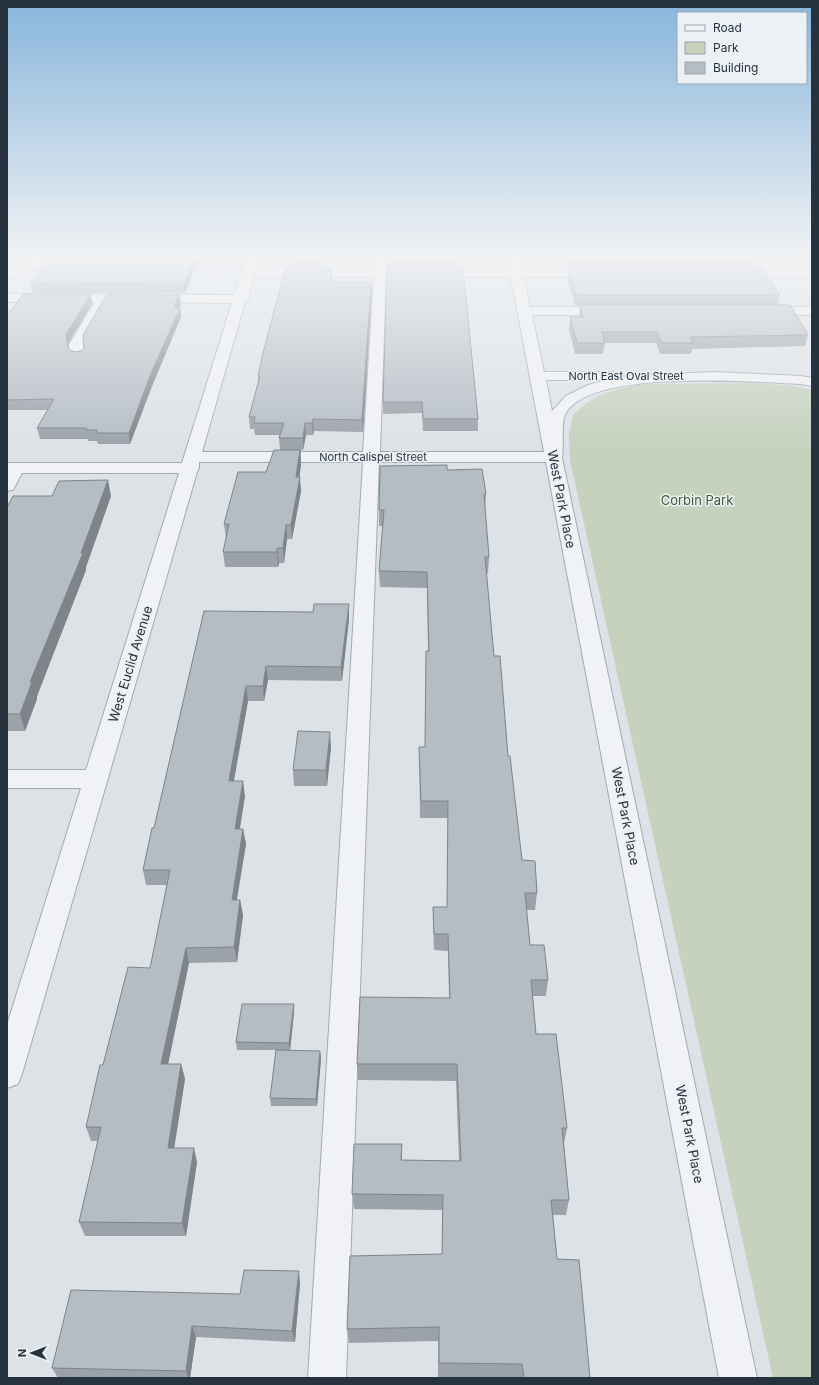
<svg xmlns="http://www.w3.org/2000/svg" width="819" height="1385" font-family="Inter,sans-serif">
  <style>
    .green { fill: #c6d1be }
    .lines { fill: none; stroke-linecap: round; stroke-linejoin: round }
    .minor-casing { stroke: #a2aab1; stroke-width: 2 }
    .minor { fill: #f0f2f5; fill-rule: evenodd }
    .wall { fill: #9ba2a9 }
    .shaded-wall { fill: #7e8489 }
    .building { fill: #b4bcc4; stroke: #7e8489 }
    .labels { text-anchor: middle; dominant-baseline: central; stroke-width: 3; stroke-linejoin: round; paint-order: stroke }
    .far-street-label { font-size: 11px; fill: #26323e; stroke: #ecf1f5 }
    .street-label { font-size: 13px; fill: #26323e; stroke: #ecf1f5 }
    .park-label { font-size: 13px; fill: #405a33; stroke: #ecf1f5 }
  </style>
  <rect width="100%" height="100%" fill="#dde2e7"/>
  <polygon class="green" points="754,383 795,386 812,390 812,1378 773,1378 570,460 569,434 573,415 585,404 598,396 618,389 641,384"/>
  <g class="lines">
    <g class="minor-casing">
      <g id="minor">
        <polygon points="48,255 65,255 63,258 7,279 7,271"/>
        <path d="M247,255H259L255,268L374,269L375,255H387L386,269L399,270L401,273L399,276L386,277L380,452H544L511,277H433L429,276L427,273L429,270L433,269H510L507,255H519L522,269H597L601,270L603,273L601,276L597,277H524L530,307H610L615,308L617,311L615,314L610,315H532L544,372H611L616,373L618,376L617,378L628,376L715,372L801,376L812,378V386L801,384C755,382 587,368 565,415C561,423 564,447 562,458L757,1378H719L546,462H379L346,1378H308L363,462H199V468L197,472L22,1074L18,1084L7,1088V1025L81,788H7V770H86L179,473H22L13,490L7,491V463H182L232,303L108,302L83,345L85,357L83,360L78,361L73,360L71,357L69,345L95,302H7V294L234,295ZM253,276L374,277L363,452H202L245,302L248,299ZM546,380H606L588,385L566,396L552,411Z"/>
        <polygon points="812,268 812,276 735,277 731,276 729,273 731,270 735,269"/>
        <polygon points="764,307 812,307 812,315 759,314 757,311 759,308"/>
      </g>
    </g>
    <use href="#minor" class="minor"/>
  </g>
  <g class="wall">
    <polygon points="51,255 206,255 202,264 198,264 195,268 185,293 33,293 31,283"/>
    <polygon points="326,255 324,266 291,266 290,261"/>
    <polygon points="388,255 462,261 462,266 388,266"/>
    <polygon points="557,255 752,255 755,259 753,266 564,266 563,263 558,263"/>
    <polygon points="321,267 321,270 332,280 332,282 371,282 372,292 363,432 314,431 313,435 306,435 303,450 301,450 301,464 299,477 301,491 292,539 287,539 284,563 279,563 278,567 225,567 223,552 226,538 224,524 266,472 280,450 279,438 280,435 255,435 254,429 250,429 249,417 258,381 258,376"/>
    <polygon points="387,268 478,419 478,431 423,431 422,413 383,414 383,402"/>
    <polygon points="568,268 780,295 778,305 808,335 805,346 692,349 691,354 660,354 656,343 605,343 603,354 575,354 569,329 570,317 579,317 580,306 575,306 567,278"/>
    <polygon points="179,295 181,304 179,308 180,308 181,317 152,386 130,444 98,444 97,441 88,441 88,439 40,439 37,428 48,410 7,410 7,311 92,304 68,344 68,349 71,351 76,352 81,351"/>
    <polygon points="447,470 486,494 485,509 489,557 488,573 486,573 494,656 522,860 537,893 535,910 526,910 530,945 548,980 546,996 533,996 536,1034 567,1128 564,1144 569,1200 566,1215 553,1215 557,1259 590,1378 520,1378 519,1377 438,1377 438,1341 349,1343 347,1329 442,1254 442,1210 354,1209 352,1194 402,1144 402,1160 459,1161 456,1081 358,1080 357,1064 449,998 448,951 434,950 433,923 433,907 447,907 448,818 420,818 419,747 425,747 428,651 427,588 380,587 379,571 383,526 379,526 379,510"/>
    <polygon points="52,496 111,496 86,567 86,570 37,696 37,699 25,731 7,731 7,507"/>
    <polygon points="204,611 349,619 342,681 268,680 264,701 248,701 234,781 245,796 240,829 243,829 246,844 237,900 240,900 243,915 237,962 189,963 168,1064 181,1064 185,1079 174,1148 197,1162 186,1236 85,1236 79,1222 98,1141 91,1141 86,1127 103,1065 150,968 167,885 146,885 143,870 154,828"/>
    <polygon points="331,747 327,786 294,786 293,770"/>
    <polygon points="294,1004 294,1012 290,1051 320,1051 321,1059 317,1106 271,1106 270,1098 276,1050 237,1050 236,1042"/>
    <polygon points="300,1283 295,1342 196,1337 190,1378 58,1378 52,1368 240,1294"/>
  </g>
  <g class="shaded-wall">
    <polygon points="197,255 198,264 195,268 185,293 184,284 194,259"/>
    <polygon points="201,255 206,255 202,264"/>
    <polygon points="325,255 326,255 324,266 323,261"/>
    <polygon points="332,270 332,280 330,292 330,282"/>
    <polygon points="371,282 372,292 363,432 362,420"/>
    <polygon points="91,294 92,304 68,344 70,358 66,334"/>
    <polygon points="179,295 181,304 175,317 174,308"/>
    <polygon points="180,308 181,317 152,386 130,444 129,433 150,376"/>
    <polygon points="313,419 314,431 313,435 312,423"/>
    <polygon points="305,423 306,435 303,450 303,438"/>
    <polygon points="300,450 301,464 299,481 300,477 301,491 292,539 291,525 296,477"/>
    <polygon points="108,480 111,496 86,567 86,570 37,696 37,699 25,731 20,714 30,682 81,553"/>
    <polygon points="286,525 287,539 284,563 283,548"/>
    <polygon points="277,548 279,563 278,567 277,552"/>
    <polygon points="349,604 349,619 342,681 341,667"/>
    <polygon points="266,666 268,680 264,701 263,686"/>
    <polygon points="246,686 248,701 231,796 229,781"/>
    <polygon points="330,732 331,747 327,786 326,770"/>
    <polygon points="243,781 245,796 237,844 235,829"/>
    <polygon points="243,829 246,844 234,915 232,900"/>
    <polygon points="240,900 243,915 237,962 234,947"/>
    <polygon points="186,948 189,963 165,1079 161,1064"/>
    <polygon points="294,1004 294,1012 290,1051 289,1043"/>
    <polygon points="320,1051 321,1059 317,1106 316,1099"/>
    <polygon points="181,1064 185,1079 172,1162 168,1148"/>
    <polygon points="194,1148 197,1162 186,1236 182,1223"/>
    <polygon points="299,1271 300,1283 295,1342 292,1331"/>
    <polygon points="192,1326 196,1337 190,1378 188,1378 186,1371"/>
  </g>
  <g class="building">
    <polygon points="51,255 201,255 197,255 194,259 184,284 31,283"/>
    <polygon points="292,255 325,255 323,261 290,261"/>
    <polygon points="388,255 461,255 462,261 388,261"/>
    <polygon points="558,255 752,255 755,259 565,259 564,256 559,256"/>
    <polygon points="287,267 321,267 320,270 332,270 330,282 371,282 362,420 313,419 312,423 305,423 303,438 279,438 284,423 254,423 255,417 249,417 260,376 258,376 263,353 285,270"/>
    <polygon points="387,268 463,268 478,419 423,419 422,402 383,402"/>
    <polygon points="568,268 762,268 780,295 576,295"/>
    <polygon points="23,294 91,294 66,334 68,348 71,351 76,352 81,351 84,348 83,335 107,294 179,295 174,308 180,308 150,376 129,433 96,433 97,430 86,430 87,428 37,428 54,399 7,400 7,311 11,311"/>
    <polygon points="580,305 788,305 791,306 808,335 690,337 693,343 662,343 657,332 602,332 605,343 577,343 570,317 583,317"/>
    <polygon points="274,450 300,450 296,477 300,477 291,525 286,525 283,548 277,548 277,552 223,552 229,524 224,524 238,472 266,472"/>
    <polygon points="447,465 447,470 482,469 486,494 484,494 489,557 485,557 494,656 500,656 508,756 510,756 522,860 535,861 537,893 525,893 530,945 544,945 548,980 531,980 536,1034 556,1034 567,1128 562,1128 569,1200 551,1200 557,1259 579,1260 590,1378 524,1378 522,1364 439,1363 439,1327 347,1329 350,1256 442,1254 443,1195 352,1194 354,1144 402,1144 401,1160 461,1161 457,1064 357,1064 360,997 450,998 448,934 434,934 433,907 447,907 448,801 421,801 419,747 425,747 426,651 429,651 427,572 379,571 384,510 379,510 380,466"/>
    <polygon points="108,480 81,553 83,553 30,682 32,682 20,714 7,714 7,507 13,496 52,496 59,481"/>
    <polygon points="314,604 349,604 341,667 266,666 263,686 246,686 229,781 243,781 235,829 243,829 232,900 240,900 234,947 186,948 161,1064 181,1064 168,1148 194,1148 182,1223 79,1222 101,1127 86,1127 100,1065 103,1065 128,967 150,968 170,870 143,870 152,828 154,828 204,611 313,612"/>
    <polygon points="298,731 330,732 326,770 293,770"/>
    <polygon points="242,1004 294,1004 289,1043 236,1042"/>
    <polygon points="276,1050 320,1051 316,1099 270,1098"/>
    <polygon points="244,1270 299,1271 292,1331 192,1326 186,1371 52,1368 71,1290 240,1294"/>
  </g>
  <linearGradient id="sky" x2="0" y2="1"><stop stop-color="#87b5db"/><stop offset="0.57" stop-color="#f0f2f4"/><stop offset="1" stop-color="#f0f2f4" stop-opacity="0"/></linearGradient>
  <rect width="819" height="449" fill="url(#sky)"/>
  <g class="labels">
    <g class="far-street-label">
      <text x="626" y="376">North East Oval Street</text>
      <text x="373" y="457">North Calispel Street</text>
    </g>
    <g class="street-label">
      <text transform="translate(562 499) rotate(79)">West Park Place</text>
      <text transform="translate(130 664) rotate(-73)">West Euclid Avenue</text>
      <text transform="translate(626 816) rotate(79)">West Park Place</text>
      <text transform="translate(690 1134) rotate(79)">West Park Place</text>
    </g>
    <g class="park-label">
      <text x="697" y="500">Corbin Park</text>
    </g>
  </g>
  <rect width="819" height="1385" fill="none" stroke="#26323e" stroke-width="16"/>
  <rect x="677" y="12" width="130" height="72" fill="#ecf1f5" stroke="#9da5ac"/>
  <rect x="685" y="25" width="20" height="6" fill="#f0f2f5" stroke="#9da5ac"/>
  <text x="713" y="32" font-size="12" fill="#26323e">Road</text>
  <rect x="685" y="42" width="20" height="12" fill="#c6d1be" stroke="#9da5ac"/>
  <text x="713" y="52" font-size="12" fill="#26323e">Park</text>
  <rect x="685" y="62" width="20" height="12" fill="#b4bcc4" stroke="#9da5ac"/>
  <text x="713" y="72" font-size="12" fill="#26323e">Building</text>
  <g transform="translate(32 1353) rotate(270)" stroke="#ecf1f5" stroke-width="3" paint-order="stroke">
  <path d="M0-3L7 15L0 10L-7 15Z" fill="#26323e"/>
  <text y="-6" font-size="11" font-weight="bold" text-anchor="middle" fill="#26323e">N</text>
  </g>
</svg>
